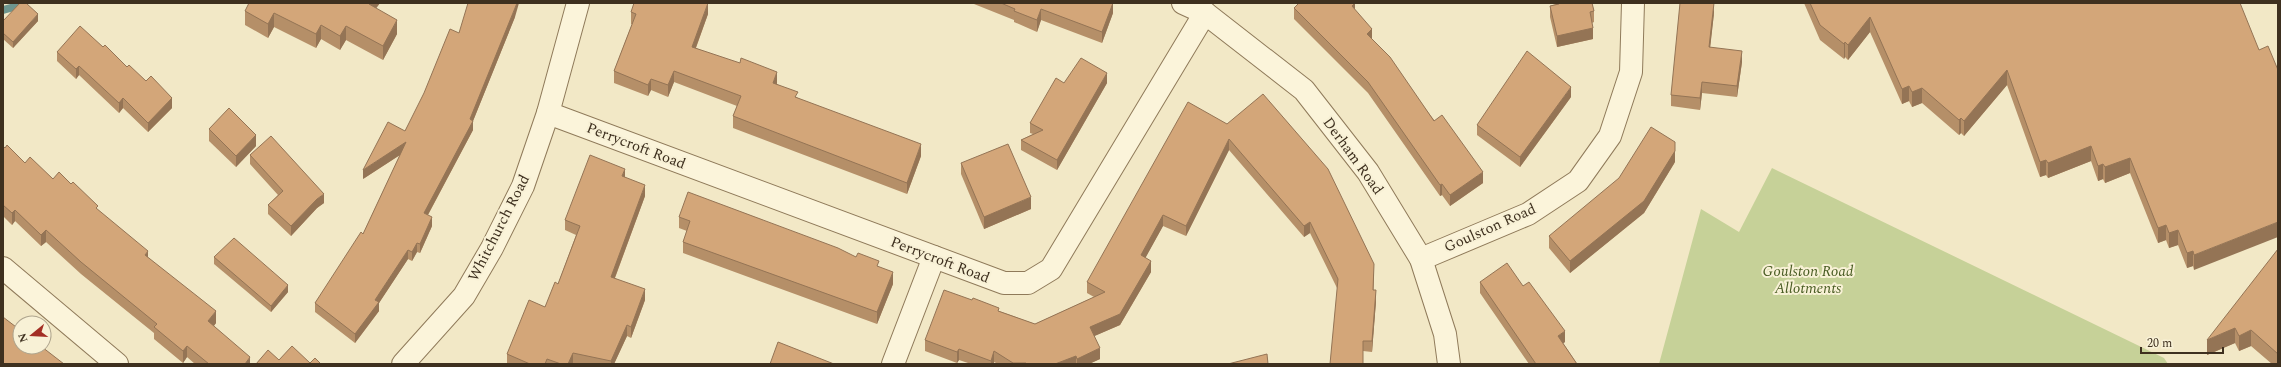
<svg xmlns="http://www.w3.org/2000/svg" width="2281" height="367" font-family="Spectral,serif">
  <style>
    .green { fill: #c6d198 }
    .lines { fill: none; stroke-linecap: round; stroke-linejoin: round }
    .stream { stroke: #6d958e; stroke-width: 8 }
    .minor-casing { stroke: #8f7a5a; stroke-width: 24 }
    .tertiary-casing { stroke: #8f7a5a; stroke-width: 24 }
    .minor { stroke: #fbf4da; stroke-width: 22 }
    .tertiary { stroke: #fbf4da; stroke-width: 22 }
    .wall { fill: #b58f68 }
    .shaded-wall { fill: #947455 }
    .building { fill: #d3a679; stroke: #947455 }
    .labels { text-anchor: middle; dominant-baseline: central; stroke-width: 4; stroke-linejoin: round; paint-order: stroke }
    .street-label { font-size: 15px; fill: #3e301f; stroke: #f8f1d6 }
    .park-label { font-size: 15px; font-style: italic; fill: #495c23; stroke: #f8f1d6 }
  </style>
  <rect width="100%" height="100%" fill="#f2e8c6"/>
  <polygon class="green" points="1772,168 2164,358 2168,364 1659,364 1701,209 1739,232"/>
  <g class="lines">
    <polyline class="stream" points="3,10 14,7 20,3"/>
    <g class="minor-casing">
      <g id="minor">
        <polyline points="1183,3 1205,13 1304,90 1368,172 1421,259 1445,334 1449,364"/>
        <polyline points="548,113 1004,283 1028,283 1051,269 1205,13"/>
        <polyline points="1421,259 1528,214 1578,181 1610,136 1631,72 1633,3"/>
        <polyline points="3,268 117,364"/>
        <polyline points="893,364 934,257"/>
      </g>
    </g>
    <g class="tertiary-casing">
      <polyline id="tertiary" points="403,364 464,296 492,248 523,186 548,113 578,3"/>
    </g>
    <use href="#minor" class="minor"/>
    <use href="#tertiary" class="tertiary"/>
  </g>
  <g class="wall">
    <polygon points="332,3 380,3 376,8 397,34 383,60 346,40 340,50 321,39 316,48 274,27 268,38 245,25 245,11 331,4"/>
    <polygon points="974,3 1113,3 1113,13 1102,43 1041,20 1037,32 1014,22 1014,20 974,4"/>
    <polygon points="1556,3 1592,3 1594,11 1594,22 1592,23 1593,39 1557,47 1550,17 1550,6 1556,4"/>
    <polygon points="1804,3 2240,3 2194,270 2193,266 2187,268 2178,245 2169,248 2166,240 2158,243 2130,173 2105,183 2103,179 2098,181 2091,161 2048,178 2046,175 2040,177 2007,85 1964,136 1961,133 1959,135 1922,103 1912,107 1909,101 1902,104 1870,32 1848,60 1845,57 1844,59 1820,40"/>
    <polygon points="1294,8 1355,10 1372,40 1483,183 1450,206 1442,195 1440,196 1368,93 1294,19"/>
    <polygon points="631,12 708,14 696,48 777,83 777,84 798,98 921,156 907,194 733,128 733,116 737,106 674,82 668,97 651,90 648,96 614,83 614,71 632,24 631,24"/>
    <polygon points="1714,13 1710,47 1742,62 1737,97 1702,93 1700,110 1671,106 1671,95"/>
    <polygon points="515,17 473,121 473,130 428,215 432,226 420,253 417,252 412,261 408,259 379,303 379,311 355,343 315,312 315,303 363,234 400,155 363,179 405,131 459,33"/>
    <polygon points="3,21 38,21 13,48 3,39"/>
    <polygon points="103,47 172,108 148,132 123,108 119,113 79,75 76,79 57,61 57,52"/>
    <polygon points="1064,83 1107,83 1057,170 1021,150 1021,140 1033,134 1030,133 1030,123"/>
    <polygon points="1571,97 1520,167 1477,135 1477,125"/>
    <polygon points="1227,124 1374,275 1373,290 1376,301 1372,352 1363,351 1337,288 1310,233 1304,237 1229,150 1186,236 1163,226 1145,258 1151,272 1120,325 1094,336 1100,359 1089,364 998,364 994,362 994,364 971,364 959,360 957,363 925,351 925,340 999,311 1035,324 1094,297 1087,293 1087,282"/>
    <polygon points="209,129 256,146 236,167 209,141"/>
    <polygon points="3,146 25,163 53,179 98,210 216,323 214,326 250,364 195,364 187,357 183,363 154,339 154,333 81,274 46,242 41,246 15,221 12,225 3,216"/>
    <polygon points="250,155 324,203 317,208 291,236 268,214 268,205 278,195 250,164"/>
    <polygon points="1675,162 1644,213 1570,273 1549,248 1549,236"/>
    <polygon points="961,163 1031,209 984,229 961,174"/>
    <polygon points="625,177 645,196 615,278 645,300 631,338 627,336 614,364 507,364 507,354 545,307 558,284 576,235 565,230 565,220"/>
    <polygon points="679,217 856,257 879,267 893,284 877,324 683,253 683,242 687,231 679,228"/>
    <polygon points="2278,249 2278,364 2272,364 2251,346 2239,351 2235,343 2207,355"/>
    <polygon points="214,257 288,292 271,312 214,264"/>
    <polygon points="1480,282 1523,286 1565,342 1563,343 1577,364 1529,364 1480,293"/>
  </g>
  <g class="shaded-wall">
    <polygon points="370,3 380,3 369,18 369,4"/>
    <polygon points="517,3 519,3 515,17 471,126 473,121 473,130 424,222 424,213 470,119"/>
    <polygon points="708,3 708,14 692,58 692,47"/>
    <polygon points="1113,3 1113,13 1102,43 1102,32"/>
    <polygon points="1355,3 1355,14 1352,6"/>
    <polygon points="1714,3 1714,13 1709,58 1709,47"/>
    <polygon points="1041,9 1041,20 1037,32 1037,20"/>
    <polygon points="274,13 274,27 268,38 268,24"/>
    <polygon points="38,14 38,21 13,48 13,42"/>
    <polygon points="1870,17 1870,32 1848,60 1848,45"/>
    <polygon points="397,20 397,34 383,60 383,46"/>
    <polygon points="321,25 321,39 316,48 316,34"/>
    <polygon points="346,26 346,40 340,50 340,36"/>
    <polygon points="1593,28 1593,39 1557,47 1557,36"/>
    <polygon points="1372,29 1372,40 1367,34"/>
    <polygon points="1845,42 1845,57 1844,59 1844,44"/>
    <polygon points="1742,51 1742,62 1737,97 1737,86"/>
    <polygon points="79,66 79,75 76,79 76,69"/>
    <polygon points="2007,70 2007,85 1964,136 1964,121"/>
    <polygon points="674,71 674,82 668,97 668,85"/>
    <polygon points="777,72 777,83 773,94 773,83"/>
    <polygon points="1107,73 1107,83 1057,170 1057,160"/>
    <polygon points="651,79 651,90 648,96 648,85"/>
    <polygon points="1702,82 1702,93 1700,110 1700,98"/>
    <polygon points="1909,86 1909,101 1902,104 1902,89"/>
    <polygon points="1571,87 1571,97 1520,167 1520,157"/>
    <polygon points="1922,88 1922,103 1912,107 1912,92"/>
    <polygon points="123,98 123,108 119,113 119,103"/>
    <polygon points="172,98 172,108 148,132 148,123"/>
    <polygon points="1961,118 1961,133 1959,135 1959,120"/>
    <polygon points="256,135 256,146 236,167 236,156"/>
    <polygon points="1229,139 1229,150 1186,236 1186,226"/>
    <polygon points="406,142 406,151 363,179 363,170"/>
    <polygon points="921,144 921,156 907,194 907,183"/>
    <polygon points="2091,146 2091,161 2048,178 2048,163"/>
    <polygon points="1675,151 1675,162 1644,213 1570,273 1570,261"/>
    <polygon points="2130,158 2130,173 2105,183 2105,167"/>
    <polygon points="2046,160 2046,175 2040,177 2040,162"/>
    <polygon points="2103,164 2103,179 2098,181 2098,166"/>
    <polygon points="625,169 625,180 622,176"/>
    <polygon points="1483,172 1483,183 1450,206 1450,195"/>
    <polygon points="1442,184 1442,195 1440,196 1440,185"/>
    <polygon points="645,185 645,196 611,288 611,277"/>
    <polygon points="324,194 324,203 317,208 291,236 291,226 317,199"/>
    <polygon points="1031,197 1031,209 984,229 984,217"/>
    <polygon points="15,210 15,221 12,225 12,213"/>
    <polygon points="1163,215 1163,226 1141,266 1141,255"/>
    <polygon points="432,217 432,226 420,253 420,244"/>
    <polygon points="1310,222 1310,233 1304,237 1304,226"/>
    <polygon points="2278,222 2278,237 2194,270 2194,255"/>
    <polygon points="2166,225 2166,240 2158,243 2158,228"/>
    <polygon points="46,230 46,242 41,246 41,235"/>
    <polygon points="2178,230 2178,245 2169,248 2169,233"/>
    <polygon points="417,243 417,252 412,261 412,252"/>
    <polygon points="408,250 408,259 379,303 379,311 355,343 355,334 375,300"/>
    <polygon points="148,251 148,263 145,255"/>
    <polygon points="2193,251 2193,266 2187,268 2187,253"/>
    <polygon points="1151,261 1151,272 1120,325 1090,338 1090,327"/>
    <polygon points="1374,264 1374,275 1373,300 1373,290"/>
    <polygon points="893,272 893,284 877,324 877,312"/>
    <polygon points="288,285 288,292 271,312 271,306"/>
    <polygon points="645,289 645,300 631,338 631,327"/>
    <polygon points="1376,290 1376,301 1372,352 1372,341"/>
    <polygon points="216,311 216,323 208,333 208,321"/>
    <polygon points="627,325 627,336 614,364 611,364 611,361"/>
    <polygon points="2235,328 2235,343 2207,355 2207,340"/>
    <polygon points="2251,330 2251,346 2239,351 2239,336"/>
    <polygon points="1565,331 1565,342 1558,347 1558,336"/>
    <polygon points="187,346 187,357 183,363 183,351"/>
    <polygon points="1100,348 1100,359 1089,364 1077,364 1077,359"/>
    <polygon points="959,349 959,360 957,363 957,352"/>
    <polygon points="994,351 994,364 991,364 991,361"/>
    <polygon points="573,353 573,364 568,364"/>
    <polygon points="1076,356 1076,364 1055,364"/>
    <polygon points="250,357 250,364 245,364"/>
  </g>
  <g class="building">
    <polygon points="20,3 26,3 38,14 13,42 3,33 3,21"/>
    <polygon points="249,3 330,3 331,4 332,3 370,3 369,4 397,20 383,46 346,26 340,36 321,25 316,34 274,13 268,24 245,11"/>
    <polygon points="468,3 517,3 515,8 470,119 473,121 424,213 432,217 420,244 417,243 412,252 408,250 375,300 379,302 355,334 315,303 361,232 363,234 406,142 363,170 388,122 405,131 424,93 450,29 459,33"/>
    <polygon points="634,3 708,3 692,47 740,63 741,58 777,72 773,83 798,92 795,97 921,144 907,183 733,116 741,96 674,71 668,85 651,79 648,85 614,71 636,14 631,12"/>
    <polygon points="1001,3 1113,3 1102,32 1041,9 1037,20 1014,11 1015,9"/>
    <polygon points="1299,3 1355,3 1352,6 1372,29 1367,34 1390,57 1434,121 1442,115 1483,172 1450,195 1442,184 1440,185 1368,82 1294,8"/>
    <polygon points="1559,3 1592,3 1594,11 1590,12 1593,28 1557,36 1550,6 1559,4"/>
    <polygon points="1680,3 1714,3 1709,47 1742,51 1737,86 1702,82 1700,98 1671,95"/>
    <polygon points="1810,3 2240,3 2259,50 2268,46 2278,70 2278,222 2194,255 2193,251 2187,253 2178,230 2169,233 2166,225 2158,228 2130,158 2105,167 2103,164 2098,166 2091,146 2048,163 2046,160 2040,162 2007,70 1964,121 1961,118 1959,120 1922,88 1912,92 1909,86 1902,89 1870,17 1848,45 1845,42 1844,44 1820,25"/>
    <polygon points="80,26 103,47 105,45 127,67 129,65 146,81 151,76 172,98 148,123 123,98 119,103 79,66 76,69 57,52"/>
    <polygon points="1527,51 1571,87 1520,157 1477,125"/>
    <polygon points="1081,58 1107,73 1057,160 1021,140 1043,130 1030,123 1056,78 1064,83"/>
    <polygon points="1263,94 1328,169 1374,264 1373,290 1376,290 1372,341 1363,341 1363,364 1330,364 1338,279 1310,222 1304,226 1229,139 1186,226 1163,215 1141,255 1151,261 1120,314 1090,327 1100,348 1077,359 1076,356 1055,364 1027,364 1026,363 1013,363 994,351 991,361 959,349 957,352 925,340 944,290 972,300 973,298 999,308 998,311 1035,324 1105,292 1087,282 1188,102 1227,124"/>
    <polygon points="229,108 256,135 236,156 209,129"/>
    <polygon points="1651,127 1675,142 1675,151 1644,201 1570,261 1549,236 1619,178"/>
    <polygon points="271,136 324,194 317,199 291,226 268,205 283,191 250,155"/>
    <polygon points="1008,144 1031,197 984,217 961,163"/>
    <polygon points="7,145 25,163 30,157 53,179 59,172 71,184 73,182 98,206 96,208 148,251 145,255 216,311 208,321 250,357 245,364 209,364 187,346 183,351 154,327 157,324 81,262 46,230 41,235 15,210 12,213 3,205 3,146 5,148"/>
    <polygon points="590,155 625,169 622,176 645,185 611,277 645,289 631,327 627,325 611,361 573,353 568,364 561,364 547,359 545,364 530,364 507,354 529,300 545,307 555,282 558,284 580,226 565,220"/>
    <polygon points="688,192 838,248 856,257 858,253 879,261 877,266 893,272 877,312 683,242 690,221 679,217"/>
    <polygon points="234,238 288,285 271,306 214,257"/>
    <polygon points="2278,249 2278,354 2251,330 2239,336 2235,328 2207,340"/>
    <polygon points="1507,263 1523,286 1529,282 1565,331 1558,336 1577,364 1536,364 1480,282"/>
    <polygon points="3,317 20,330 20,347 42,347 64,364 3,364"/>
    <polygon points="778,342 834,364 770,364"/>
    <polygon points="292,346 310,363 315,358 321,364 256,364 268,350 279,360"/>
    <polygon points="1267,354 1268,364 1228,364"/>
  </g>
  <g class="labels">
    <g class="street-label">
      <text transform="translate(636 146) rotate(21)">Perrycroft Road</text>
      <text transform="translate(1353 156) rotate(54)">Derham Road</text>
      <text transform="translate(499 228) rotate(-63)">Whitchurch Road</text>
      <text transform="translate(1490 228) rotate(-24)">Goulston Road</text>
      <text transform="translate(940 260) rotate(21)">Perrycroft Road</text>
    </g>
    <g class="park-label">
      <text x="1808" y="271">Goulston Road<tspan x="1808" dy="17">Allotments</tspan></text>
    </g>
  </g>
  <rect width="2281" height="367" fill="none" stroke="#3e301f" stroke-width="8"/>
  <g transform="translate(32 335) rotate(252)"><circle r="19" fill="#f8f1d6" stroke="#aea48d"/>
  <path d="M0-3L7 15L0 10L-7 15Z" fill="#a32e24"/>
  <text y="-6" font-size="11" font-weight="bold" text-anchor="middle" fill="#3e301f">N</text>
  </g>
  <path d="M2141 347v6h82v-6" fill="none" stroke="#3e301f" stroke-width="2"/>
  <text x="2147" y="347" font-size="12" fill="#3e301f" stroke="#f8f1d6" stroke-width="3" paint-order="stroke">20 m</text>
</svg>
